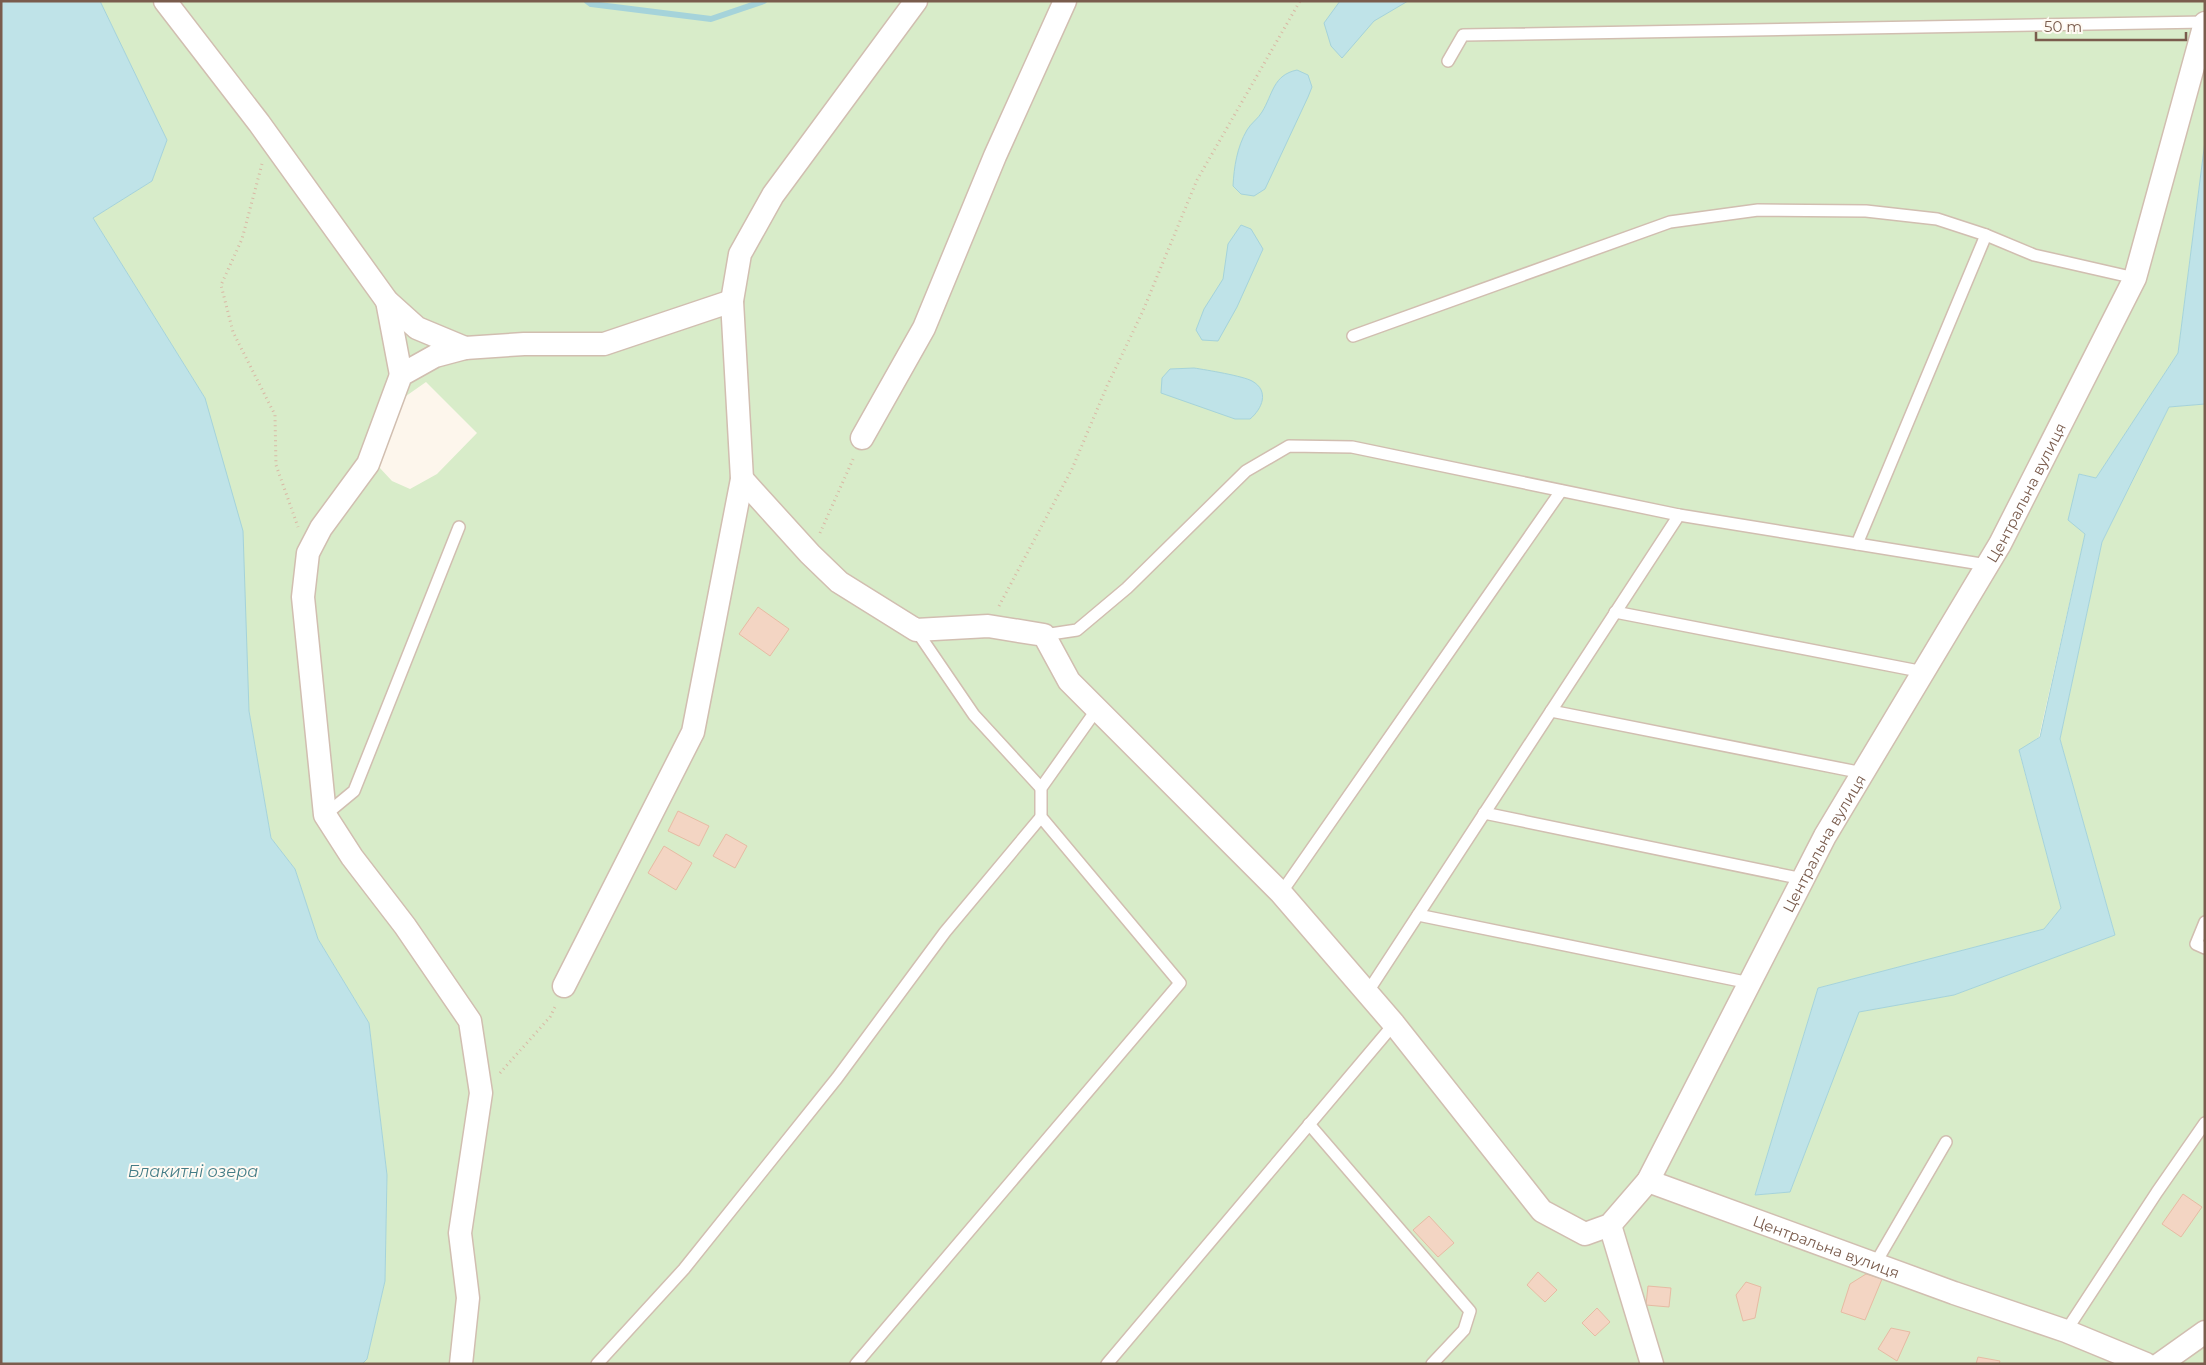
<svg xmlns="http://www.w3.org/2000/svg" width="2206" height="1365" font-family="Montserrat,sans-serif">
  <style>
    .green { fill: #d8ecc9; fill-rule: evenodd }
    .water { fill: #bfe3e8; stroke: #a5d3da }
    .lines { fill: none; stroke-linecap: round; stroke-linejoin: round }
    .stream { stroke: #a5d3da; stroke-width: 6 }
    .building { fill: #f3d5c3; stroke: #e6bba3 }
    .lane-casing { stroke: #d1beb0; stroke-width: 14 }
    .street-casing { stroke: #d1beb0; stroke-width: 25 }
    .path { stroke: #d9b8a5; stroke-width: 3; stroke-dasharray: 1 4; stroke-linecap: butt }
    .lane { stroke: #fff; stroke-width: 11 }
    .street { stroke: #fff; stroke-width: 22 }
    .labels { text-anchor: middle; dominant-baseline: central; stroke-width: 4; stroke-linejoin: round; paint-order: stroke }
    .street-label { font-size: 15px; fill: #7a5c4d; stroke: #fffaf3 }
    .water-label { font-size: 16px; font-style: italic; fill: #437c86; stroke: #fffaf3 }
  </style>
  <rect width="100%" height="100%" fill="#fdf6ec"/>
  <path class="green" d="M100,1H2205V141L2178,353L2096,478L2080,474L2069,520L2085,534L2039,737L2019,751L2061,908L2044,929L1818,988L1755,1195L1790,1192L1858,1012L1954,995L2115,935L2060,739L2102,542L2169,407L2205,404V1364H362L367,1359L385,1281L387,1175L369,1023L318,939L295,869L271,838L249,711L205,398L93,218L152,181L167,140ZM426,382L477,433L437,474L410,489L392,481L378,466L406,396Z"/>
  <g class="water">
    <polygon points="1,1 100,1 167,140 152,181 93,218 205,398 243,531 249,711 271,838 295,869 318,939 369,1023 387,1175 385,1281 367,1359 362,1364 1,1364"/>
    <polygon points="1340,1 1408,1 1374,21 1342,58 1331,46 1324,23"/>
    <path d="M1297,70L1308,75L1312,87L1308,97L1265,189L1254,196L1241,194L1233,186C1234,167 1237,147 1247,130C1251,123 1258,119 1262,112C1273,94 1273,75 1297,70Z"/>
    <polygon points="2205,141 2205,404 2169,407 2102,542 2060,739 2115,935 1954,995 1859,1012 1790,1192 1755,1195 1818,988 2044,929 2061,908 2019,750 2040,737 2085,534 2068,520 2079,474 2096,478 2178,353"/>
    <polygon points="1241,225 1251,229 1263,249 1237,307 1218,341 1202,340 1196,330 1204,309 1223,279 1228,244"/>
    <path d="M1194,368C1207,370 1243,376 1252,381C1270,391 1262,409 1250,419H1235L1161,393L1162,378L1170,369Z"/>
  </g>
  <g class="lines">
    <polyline class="stream" points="587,1 591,4 711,19 764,1"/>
  </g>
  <g class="building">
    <polygon points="758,607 789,629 770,656 739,634"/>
    <polygon points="678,811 709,826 699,846 668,831"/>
    <polygon points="726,834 747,846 735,868 713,856"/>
    <polygon points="664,846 692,863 676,890 648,873"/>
    <polygon points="2183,1194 2202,1207 2181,1237 2162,1224"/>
    <polygon points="1429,1216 1454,1243 1438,1257 1413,1230"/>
    <polygon points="1538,1272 1557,1290 1545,1302 1527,1285"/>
    <polygon points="1866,1274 1882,1279 1865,1320 1841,1312 1850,1284"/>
    <polygon points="1746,1282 1761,1287 1755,1318 1743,1321 1736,1295"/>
    <polygon points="1648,1286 1671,1288 1669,1307 1646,1305"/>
    <polygon points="1597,1308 1610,1322 1595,1336 1582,1323"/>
    <polygon points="1891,1328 1910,1332 1897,1361 1878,1349"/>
    <polygon points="1978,1357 2000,1361 1999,1364 1976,1364"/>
  </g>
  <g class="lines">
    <g class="lane-casing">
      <g id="lane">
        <polyline points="1448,61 1463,35 2205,22"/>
        <polyline points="1353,336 1670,222 1758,210 1866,211 1937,219 1986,235 2034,255 2135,278"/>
        <polyline points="1857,544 1986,235"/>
        <polyline points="1615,612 1924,672"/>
        <polyline points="916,630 974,715 1041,788"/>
        <polyline points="1044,635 1077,630 1127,588 1246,471 1289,446 1352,447 1679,515 1987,565"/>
        <polyline points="1551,711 1863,773"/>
        <polyline points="1484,813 1803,879"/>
        <polyline points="325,815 354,791 459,527"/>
        <polyline points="1281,893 1561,491"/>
        <polyline points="1418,915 1750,983"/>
        <polyline points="2205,922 2196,944 2205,948"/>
        <polyline points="1367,993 1679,515"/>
        <polyline points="1309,1124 1470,1311 1464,1330 1432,1364"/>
        <polyline points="1875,1264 1946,1142"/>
        <polyline points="2066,1331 2157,1192 2205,1123"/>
        <polyline points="597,1364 684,1269 837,1078 945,932 1041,817"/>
        <polyline points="856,1364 1180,983 1041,817 1041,788 1097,709"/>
        <polyline points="1107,1364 1394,1024"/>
      </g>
    </g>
    <g class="street-casing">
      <g id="street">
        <polyline points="165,1 259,123 387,301 417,328 465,348"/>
        <polyline points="387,301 401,375"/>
        <polyline points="862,438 924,328 995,156 1065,1"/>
        <path id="s1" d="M742,479L810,554L839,582L916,630L988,626L1044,635L1069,681L1281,893L1394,1024L1542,1211L1585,1234L1610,1225L1648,1181L1825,836L2000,544L2135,278L2205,23"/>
        <polyline points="564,986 693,732 742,479 732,301 740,254 773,195 916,1"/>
        <path id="s2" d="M1648,1181L1954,1293L2066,1331L2146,1364"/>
        <polyline points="1610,1225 1652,1364"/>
        <polyline points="461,1364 468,1298 460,1233 481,1093 470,1021 405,926 352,857 325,815 303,597 308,553 321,528 368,464 401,375 435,356 465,348 524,344 604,344 732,301"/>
        <polyline points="2160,1364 2205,1332"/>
      </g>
    </g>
    <g class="path">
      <polyline points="262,164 242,239 221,285 233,332 275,415 276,465 298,527"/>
      <polyline points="820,533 854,457"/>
      <polyline points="999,606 1072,469 1107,386 1142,313 1197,180 1300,1"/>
      <polyline points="500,1073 550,1017 556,1005"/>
    </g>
    <use href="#lane" class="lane"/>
    <use href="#street" class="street"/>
  </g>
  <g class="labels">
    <g class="street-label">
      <text stroke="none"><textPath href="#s1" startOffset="2044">Центральна вулиця</textPath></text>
      <text stroke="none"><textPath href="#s1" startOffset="1639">Центральна вулиця</textPath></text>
      <text stroke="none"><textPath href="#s2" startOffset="190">Центральна вулиця</textPath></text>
    </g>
    <g class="water-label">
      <text x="193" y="1171">Блакитні озера</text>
    </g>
  </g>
  <rect width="2206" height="1365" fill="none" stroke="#7a5c4d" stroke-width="5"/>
  <path d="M2036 32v8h150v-8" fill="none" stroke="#7a5c4d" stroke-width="2.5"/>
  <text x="2044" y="32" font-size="15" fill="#7a5c4d" stroke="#fffaf3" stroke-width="4" paint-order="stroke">50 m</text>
</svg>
